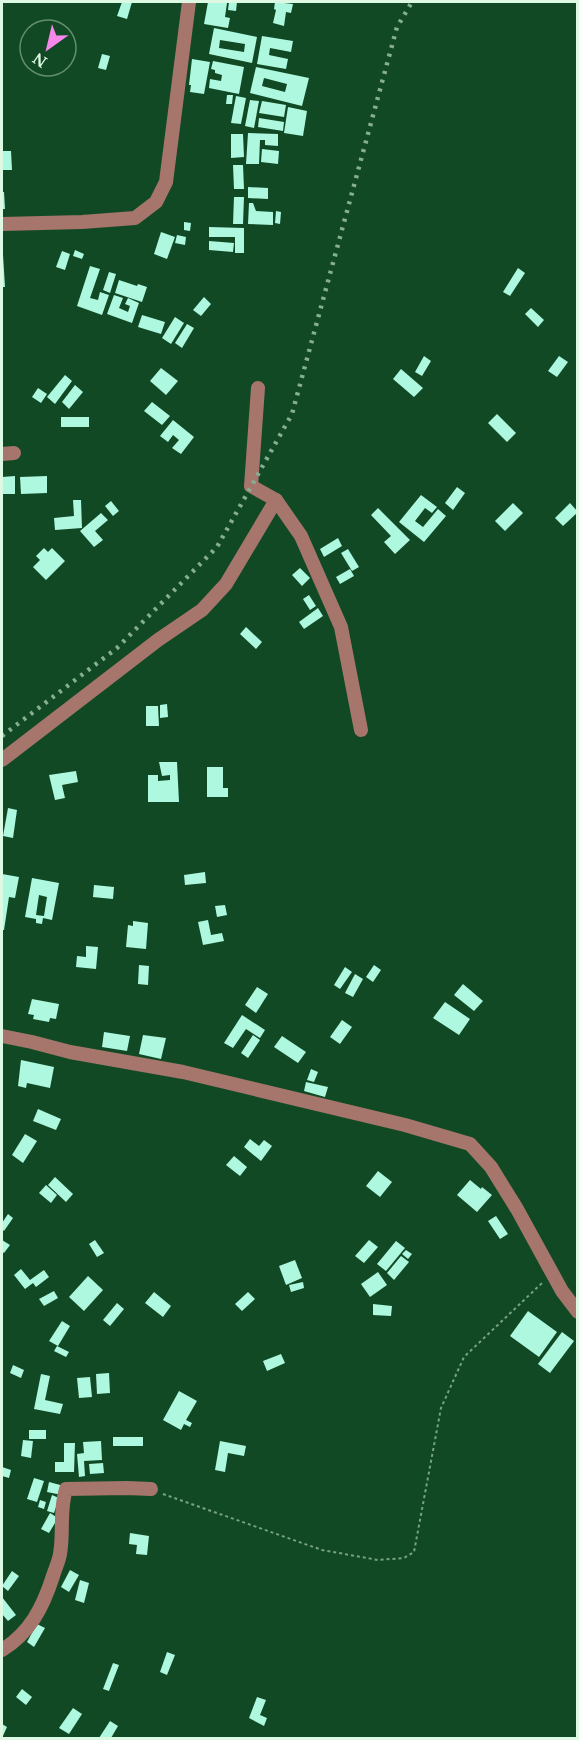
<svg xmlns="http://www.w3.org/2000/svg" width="579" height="1740" font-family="'Noto Serif',serif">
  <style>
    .building { fill: #adf8df; fill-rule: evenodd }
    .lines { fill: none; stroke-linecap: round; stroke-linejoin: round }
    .path { stroke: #78a285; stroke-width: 2; stroke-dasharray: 3 3; stroke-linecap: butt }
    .minor { stroke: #a6756b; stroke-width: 14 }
    .rail { stroke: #86ae92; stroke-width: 4.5; stroke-dasharray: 3 6; stroke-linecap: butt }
  </style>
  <rect width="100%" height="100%" fill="#124925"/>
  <g class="building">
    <polygon points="122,2 132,2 127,19 117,16"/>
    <polygon points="208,2 227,3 225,17 230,18 228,28 204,24"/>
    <polygon points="229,2 237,2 236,11 228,10"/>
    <polygon points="275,2 293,4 291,13 286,12 284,26 273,23 276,10 274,9"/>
    <path d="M214,28L257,37L252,63L209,54ZM220,40L245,44L244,52L219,48Z"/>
    <polygon points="262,36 293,41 291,52 270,48 269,55 288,59 286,69 257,64"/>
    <polygon points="102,54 110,56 106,70 98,68"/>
    <polygon points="192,59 210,62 204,94 190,92 191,85 189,85"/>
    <polygon points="213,61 244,67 239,94 209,88 210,79 221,81 222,75 215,73 215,70 211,69"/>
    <path d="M256,67L309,78L302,106L250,93ZM264,78L287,84L285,92L262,86Z"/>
    <polygon points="227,95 233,95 232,104 226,104"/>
    <polygon points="236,96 246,98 241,124 231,123"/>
    <polygon points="250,100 259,101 254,128 245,126"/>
    <polygon points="262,101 286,105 284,117 259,113"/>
    <polygon points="288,107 307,111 303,136 284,133"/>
    <polygon points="259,118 284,122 283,131 258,127"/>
    <polygon points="248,133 278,134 278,146 265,145 265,140 260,140 259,164 246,164"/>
    <polygon points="231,134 243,134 244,157 231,158"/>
    <polygon points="262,149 279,151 278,164 261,162"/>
    <polygon points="3,151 11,151 12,170 3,170"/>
    <polygon points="233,165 243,165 244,189 234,189"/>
    <polygon points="248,187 268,188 268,199 248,198"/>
    <polygon points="2,192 4,192 5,209 2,209"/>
    <polygon points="234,197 244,197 243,224 233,224"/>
    <polygon points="249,203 253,203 256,211 273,212 273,225 248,224"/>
    <polygon points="276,211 281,212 280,224 275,223"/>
    <polygon points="184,222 191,223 190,231 184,230"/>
    <polygon points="209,227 244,228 244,253 235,253 235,237 209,237"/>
    <polygon points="161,232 175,237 167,259 154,254"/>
    <polygon points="177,235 186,237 185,245 175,243"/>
    <polygon points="209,241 234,243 233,252 209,250"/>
    <polygon points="75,250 84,254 82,259 73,256"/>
    <polygon points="62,251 70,254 65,270 56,267"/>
    <polygon points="2,255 3,255 5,287 2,287"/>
    <polygon points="90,266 100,269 90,298 98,300 100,292 109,295 102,315 77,306"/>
    <polygon points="518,268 525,273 510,296 503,292"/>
    <polygon points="109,272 116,274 110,293 103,290"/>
    <polygon points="119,280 137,286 138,284 147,287 142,302 115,293"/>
    <polygon points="114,295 123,298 119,308 128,312 130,306 125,304 128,298 139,303 132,323 107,314"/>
    <polygon points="204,297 211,304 201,316 193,310"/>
    <polygon points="531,308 544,320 538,327 525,314"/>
    <polygon points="142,315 165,322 161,334 138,327"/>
    <polygon points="175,317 184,323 171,344 162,338"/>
    <polygon points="187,324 194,328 182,348 175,343"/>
    <polygon points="424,356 431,361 422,376 415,372"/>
    <polygon points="559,356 568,362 557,377 548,371"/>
    <polygon points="161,368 178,381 166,395 150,381"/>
    <polygon points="401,369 423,388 414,397 393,379"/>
    <polygon points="65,375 72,381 55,404 47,397"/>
    <polygon points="75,385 83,392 69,409 62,402"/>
    <polygon points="38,388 47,394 41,403 32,397"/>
    <polygon points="152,402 170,416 162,425 144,411"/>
    <polygon points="497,414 516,433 507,442 488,423"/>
    <rect x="61" y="417" width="28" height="10"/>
    <polygon points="173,420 194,437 181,454 172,448 179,440 173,435 168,442 160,436"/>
    <polygon points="15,476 15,494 2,494 2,477"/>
    <polygon points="47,476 47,493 21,494 20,477"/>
    <polygon points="457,487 465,493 453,510 445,503"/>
    <polygon points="421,495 437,507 432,513 425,508 415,521 423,527 438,509 446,516 424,542 399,522"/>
    <polygon points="73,500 81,500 82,528 55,530 54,518 74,516"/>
    <polygon points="111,501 119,511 113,516 105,506"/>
    <polygon points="513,503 523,513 505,531 495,521"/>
    <polygon points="570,503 578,512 563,526 555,518"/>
    <polygon points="378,508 410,540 395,554 384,542 391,536 371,515"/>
    <polygon points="101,513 108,520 95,531 103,540 94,547 80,531"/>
    <polygon points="338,538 342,546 324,557 320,549"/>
    <polygon points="44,548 48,552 52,548 65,561 46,580 33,567 40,560 36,556"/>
    <polygon points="348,549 359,567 352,571 341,553"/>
    <polygon points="300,568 310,578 302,586 292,575"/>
    <polygon points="350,569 354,576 340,584 336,577"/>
    <polygon points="309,595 316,606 310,610 303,599"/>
    <polygon points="318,608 323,616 304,629 299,622"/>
    <polygon points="246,627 262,642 256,649 240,634"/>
    <polygon points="167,704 168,717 160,718 160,705"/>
    <polygon points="146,706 158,706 159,726 146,726"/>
    <polygon points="159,762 177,762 179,802 148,802 148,775 158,775 158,781 170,780 170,775 162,776"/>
    <polygon points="207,767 223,767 223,788 228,788 228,797 207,797"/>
    <polygon points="76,771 78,782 62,785 65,798 55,800 49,775"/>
    <polygon points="8,808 17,810 13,838 3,836"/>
    <polygon points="205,872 206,883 185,885 184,875"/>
    <polygon points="2,874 19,877 15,898 9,897 4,930 2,930"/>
    <path d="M32,878L59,883L52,920L43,918L42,924L36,923V919L25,917ZM39,895L47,897L44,916L36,915Z"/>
    <polygon points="94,885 114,887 113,899 93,897"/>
    <polygon points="225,905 227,915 217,917 215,906"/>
    <polygon points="208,920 211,935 222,933 224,941 203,945 198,922"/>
    <polygon points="133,921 148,923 146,949 126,947 128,925 133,926"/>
    <polygon points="86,946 98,947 96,969 76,967 77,956 86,957"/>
    <polygon points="139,965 149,966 148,985 138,984"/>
    <polygon points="374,965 381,970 373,982 366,977"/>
    <polygon points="345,967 352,972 340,989 334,985"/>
    <polygon points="355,974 363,979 353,997 345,993"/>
    <polygon points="463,984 483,1001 474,1011 454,995"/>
    <polygon points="257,987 268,994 256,1013 245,1005"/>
    <polygon points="32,999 59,1004 56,1019 50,1018 49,1022 33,1019 34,1015 28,1014"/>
    <polygon points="445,1002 470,1019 459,1035 433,1018"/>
    <polygon points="242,1015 265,1030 260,1038 246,1029 233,1048 224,1043"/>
    <polygon points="342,1020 352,1027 340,1044 330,1037"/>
    <polygon points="104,1032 130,1036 127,1051 102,1047"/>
    <polygon points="143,1035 166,1038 161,1059 139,1054"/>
    <polygon points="253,1035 260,1040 248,1058 241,1053"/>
    <polygon points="282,1036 306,1052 298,1063 274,1047"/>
    <polygon points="21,1060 54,1067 50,1088 27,1083 26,1088 18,1086"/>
    <polygon points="311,1069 318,1072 314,1082 307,1080"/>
    <polygon points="306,1082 328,1087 325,1097 304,1091"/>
    <polygon points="38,1109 61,1119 56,1130 33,1121"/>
    <polygon points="25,1134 37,1141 23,1163 12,1155"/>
    <polygon points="250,1139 259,1146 264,1140 272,1146 261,1161 244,1147"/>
    <polygon points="234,1156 247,1167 240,1176 226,1165"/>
    <polygon points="378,1171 392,1182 380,1197 366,1186"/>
    <polygon points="55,1177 73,1194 66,1202 48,1185"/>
    <polygon points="470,1180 481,1189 482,1187 492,1195 477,1212 457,1195"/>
    <polygon points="46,1185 57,1195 51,1203 39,1193"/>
    <polygon points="8,1214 13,1218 4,1231 2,1229 2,1223"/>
    <polygon points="496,1216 508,1234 500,1239 488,1221"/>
    <polygon points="2,1240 10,1245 4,1253 2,1252"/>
    <polygon points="95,1240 104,1253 97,1257 89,1244"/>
    <polygon points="369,1240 378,1247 364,1263 355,1256"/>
    <polygon points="396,1241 405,1248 386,1271 377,1264"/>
    <polygon points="406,1250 412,1254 408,1259 402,1254"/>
    <polygon points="401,1256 409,1262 394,1280 387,1273"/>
    <polygon points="295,1260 302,1278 286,1285 279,1266"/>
    <polygon points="21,1269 30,1280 44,1270 49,1277 36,1287 33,1283 25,1289 14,1275"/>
    <polygon points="378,1272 387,1285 370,1297 361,1284"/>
    <polygon points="88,1276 103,1290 84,1311 69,1297"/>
    <polygon points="303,1282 304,1288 291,1292 289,1285"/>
    <polygon points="54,1291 58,1298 44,1306 39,1299"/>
    <polygon points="154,1292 171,1306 163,1317 145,1303"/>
    <polygon points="248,1292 255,1299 242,1311 235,1304"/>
    <polygon points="117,1303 124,1309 110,1326 103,1320"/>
    <polygon points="373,1304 392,1306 391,1316 373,1315"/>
    <polygon points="528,1311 557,1332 539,1357 510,1336"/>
    <polygon points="62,1321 70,1326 58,1346 49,1341"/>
    <polygon points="562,1332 574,1341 550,1373 538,1364"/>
    <polygon points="57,1346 69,1352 66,1357 54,1351"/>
    <polygon points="281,1354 285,1363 267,1371 263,1361"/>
    <polygon points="13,1365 24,1370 21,1378 10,1373"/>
    <polygon points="109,1373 110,1393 97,1394 96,1374"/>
    <polygon points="41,1374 50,1376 45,1400 63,1404 60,1414 34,1409"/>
    <polygon points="90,1377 92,1397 79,1398 77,1378"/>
    <polygon points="179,1391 197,1401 186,1420 192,1423 190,1427 184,1424 181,1430 163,1420"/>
    <rect x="29" y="1430" width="17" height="9"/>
    <rect x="113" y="1437" width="30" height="9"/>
    <polygon points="23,1440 33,1441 31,1458 21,1456"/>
    <polygon points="101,1441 102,1460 84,1461 85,1476 79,1477 77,1454 84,1453 83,1442"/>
    <polygon points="220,1441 246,1446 244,1456 228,1453 225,1472 215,1470"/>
    <polygon points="64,1443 75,1443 74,1472 55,1472 55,1462 64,1462"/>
    <polygon points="103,1463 104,1473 90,1474 89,1464"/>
    <polygon points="2,1467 11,1470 9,1478 2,1476"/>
    <polygon points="34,1478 44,1481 37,1502 27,1499"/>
    <polygon points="49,1482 64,1486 62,1495 47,1492"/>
    <polygon points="52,1495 59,1498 54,1513 47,1511"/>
    <polygon points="40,1500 46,1502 44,1509 38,1507"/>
    <polygon points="50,1513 58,1518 49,1533 41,1529"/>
    <polygon points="130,1533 149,1536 147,1555 136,1554 137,1545 129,1544"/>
    <polygon points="70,1570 79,1575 69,1592 61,1587"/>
    <polygon points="12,1571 19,1576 8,1591 2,1586"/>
    <polygon points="80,1580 89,1583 84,1603 75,1600"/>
    <polygon points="2,1597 16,1615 8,1621 2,1614"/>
    <polygon points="37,1624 45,1628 34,1647 27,1642"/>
    <polygon points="167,1652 175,1655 167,1675 160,1672"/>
    <polygon points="113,1663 119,1665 109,1691 103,1689"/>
    <polygon points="22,1689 32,1697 26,1705 16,1697"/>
    <polygon points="257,1697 266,1700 260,1715 267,1718 264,1726 249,1718"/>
    <polygon points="73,1708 82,1714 69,1734 59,1728"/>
    <polygon points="110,1721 118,1726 111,1738 99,1738"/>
    <polygon points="2,1724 7,1727 2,1738"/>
  </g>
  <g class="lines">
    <polyline class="path" points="163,1494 322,1550 378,1560 404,1558 414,1552 441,1408 464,1357 542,1283"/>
    <g class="minor">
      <polyline points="2,224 82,222 135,218 156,202 166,182 189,2"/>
      <polyline points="258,388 251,486 276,500 301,536 341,627 361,730"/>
      <polyline points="2,454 14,453"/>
      <polyline points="2,760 158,640 202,610 226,584 276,500"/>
      <polyline points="2,1036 32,1042 70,1052 183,1072 405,1125 470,1144 491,1167 517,1209 562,1291 578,1312"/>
      <path d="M2,1650C30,1633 43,1607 53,1576C55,1569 59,1561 60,1554C64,1532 59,1511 66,1489L127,1488L151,1489"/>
    </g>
    <polyline class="rail" points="2,736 117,648 217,547 292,414 397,27 412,2"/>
  </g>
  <rect width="579" height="1740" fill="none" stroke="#ddf9e3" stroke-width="6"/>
  <g transform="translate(48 48) rotate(214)"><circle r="28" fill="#124925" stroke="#638f71" stroke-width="1.5"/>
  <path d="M0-4.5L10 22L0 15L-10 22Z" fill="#f788eb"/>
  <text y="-9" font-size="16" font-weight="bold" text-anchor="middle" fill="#ddf9e3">N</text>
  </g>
</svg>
